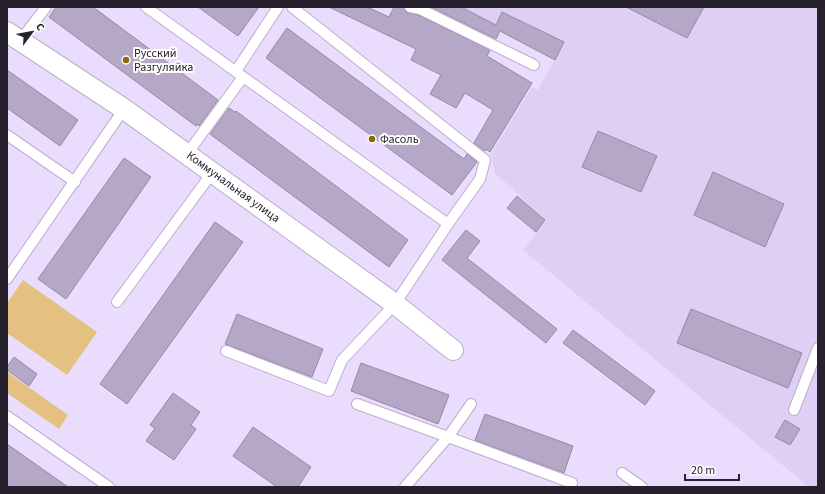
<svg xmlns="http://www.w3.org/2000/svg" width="825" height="494" font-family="'Source Sans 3',sans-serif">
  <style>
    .built { fill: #dfcff5 }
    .green { fill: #e4c181 }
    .building { fill: #b5a8c6; stroke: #9689a6 }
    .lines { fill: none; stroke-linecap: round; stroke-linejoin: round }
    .service-casing { stroke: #bcafce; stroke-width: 12 }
    .minor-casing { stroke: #bcafce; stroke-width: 22 }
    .service { stroke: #fff; stroke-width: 10 }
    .minor { stroke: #fff; stroke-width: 20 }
    .poi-dot { fill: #8f680d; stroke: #fff; stroke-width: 1.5 }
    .labels { text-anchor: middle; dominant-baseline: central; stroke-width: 4; stroke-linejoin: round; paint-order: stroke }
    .poi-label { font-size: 12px; fill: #26212c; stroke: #fff; text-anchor: start }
    .street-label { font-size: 12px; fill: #26212c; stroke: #fff }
  </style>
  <rect width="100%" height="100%" fill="#eadcfc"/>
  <polygon class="built" points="461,7 818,7 818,487 809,487 523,250 546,220 495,173 491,154 532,87 538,90 564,42 503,12 496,25"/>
  <g class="green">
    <polygon points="23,280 97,332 67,375 7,333 7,303"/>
    <polygon points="7,372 68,415 59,429 7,393"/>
  </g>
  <g class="building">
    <polygon points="56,7 93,7 218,100 199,126 197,124 196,126 49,17"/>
    <polygon points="198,7 259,7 238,36"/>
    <polygon points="329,7 367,7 389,17 394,7 404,7 406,12 418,15 490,50 487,56 532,83 490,152 486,149 485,151 474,143 493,110 465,93 456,108 430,94 441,75 411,60 416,49"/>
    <polygon points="431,7 461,7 496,25 502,12 564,42 555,60 500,31 496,39"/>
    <polygon points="626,7 704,7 687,38"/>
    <polygon points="287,28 464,159 467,154 477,162 452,195 266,58"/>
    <polygon points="7,70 78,120 60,146 7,108"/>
    <polygon points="229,108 235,112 236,111 408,240 389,267 210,134"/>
    <polygon points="598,131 657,156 641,192 582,167"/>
    <polygon points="124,158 151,177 66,299 38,279"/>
    <polygon points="713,172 784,204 765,247 694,215"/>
    <polygon points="517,196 545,220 536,232 507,208"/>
    <polygon points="215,222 243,242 127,404 100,384"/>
    <polygon points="466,230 480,241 467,258 557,329 546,343 442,260"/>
    <polygon points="691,309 802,353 788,388 677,343"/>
    <polygon points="237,314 323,349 312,377 225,344"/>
    <polygon points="573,330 655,391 645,405 563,343"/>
    <polygon points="14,357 37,374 29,386 7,370 7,367"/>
    <polygon points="361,363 449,395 438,424 351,391"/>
    <polygon points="173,393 200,412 191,425 196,429 174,460 146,441 155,428 150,425"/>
    <polygon points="485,414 573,446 564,473 475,440"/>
    <polygon points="785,420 800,429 790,445 775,437"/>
    <polygon points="253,427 311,467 298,487 277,487 233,456"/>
    <polygon points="7,444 68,487 7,487"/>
  </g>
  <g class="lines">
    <g class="service-casing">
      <g id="service">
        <polyline points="146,7 448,224"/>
        <polyline points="410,7 420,9 534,65"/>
        <polyline points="20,41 46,7"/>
        <polyline points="236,71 278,7"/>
        <polyline points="7,135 75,182"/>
        <polyline points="187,154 243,77"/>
        <polyline points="7,279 124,109"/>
        <polyline points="117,302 212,173"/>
        <polyline points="226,351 329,391 342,360 395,304 448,224 480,179 485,160 292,7"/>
        <polyline points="357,404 448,437 572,483"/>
        <polyline points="794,410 818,348"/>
        <polyline points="7,416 109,487"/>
        <polyline points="622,473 642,487"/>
        <polyline points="405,487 448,437 471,404"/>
      </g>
    </g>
    <g class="minor-casing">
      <polyline id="minor" points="7,32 124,109 395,304 453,350"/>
    </g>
    <use href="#service" class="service"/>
    <use href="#minor" class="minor"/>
  </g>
  <g class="poi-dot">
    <circle cx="126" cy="60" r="4"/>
    <circle cx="372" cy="139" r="4"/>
  </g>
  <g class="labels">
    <g class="poi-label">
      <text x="134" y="53">Русский<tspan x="134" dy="14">Разгуляйка</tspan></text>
      <text x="380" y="139">Фасоль</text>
    </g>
    <g class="street-label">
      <text transform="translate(233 187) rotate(36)">Коммунальная улица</text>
    </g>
  </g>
  <rect width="825" height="494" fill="none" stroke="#26212c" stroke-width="16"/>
  <g transform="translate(32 32) rotate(58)" stroke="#ffffff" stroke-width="3" paint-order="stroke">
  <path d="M0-3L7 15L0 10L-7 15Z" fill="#26212c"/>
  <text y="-6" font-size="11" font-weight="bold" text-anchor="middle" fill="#26212c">С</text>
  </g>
  <path d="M685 474v6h54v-6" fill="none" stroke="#26212c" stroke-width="2"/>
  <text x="691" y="474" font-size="12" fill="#26212c" stroke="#ffffff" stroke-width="3" paint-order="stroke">20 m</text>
</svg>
